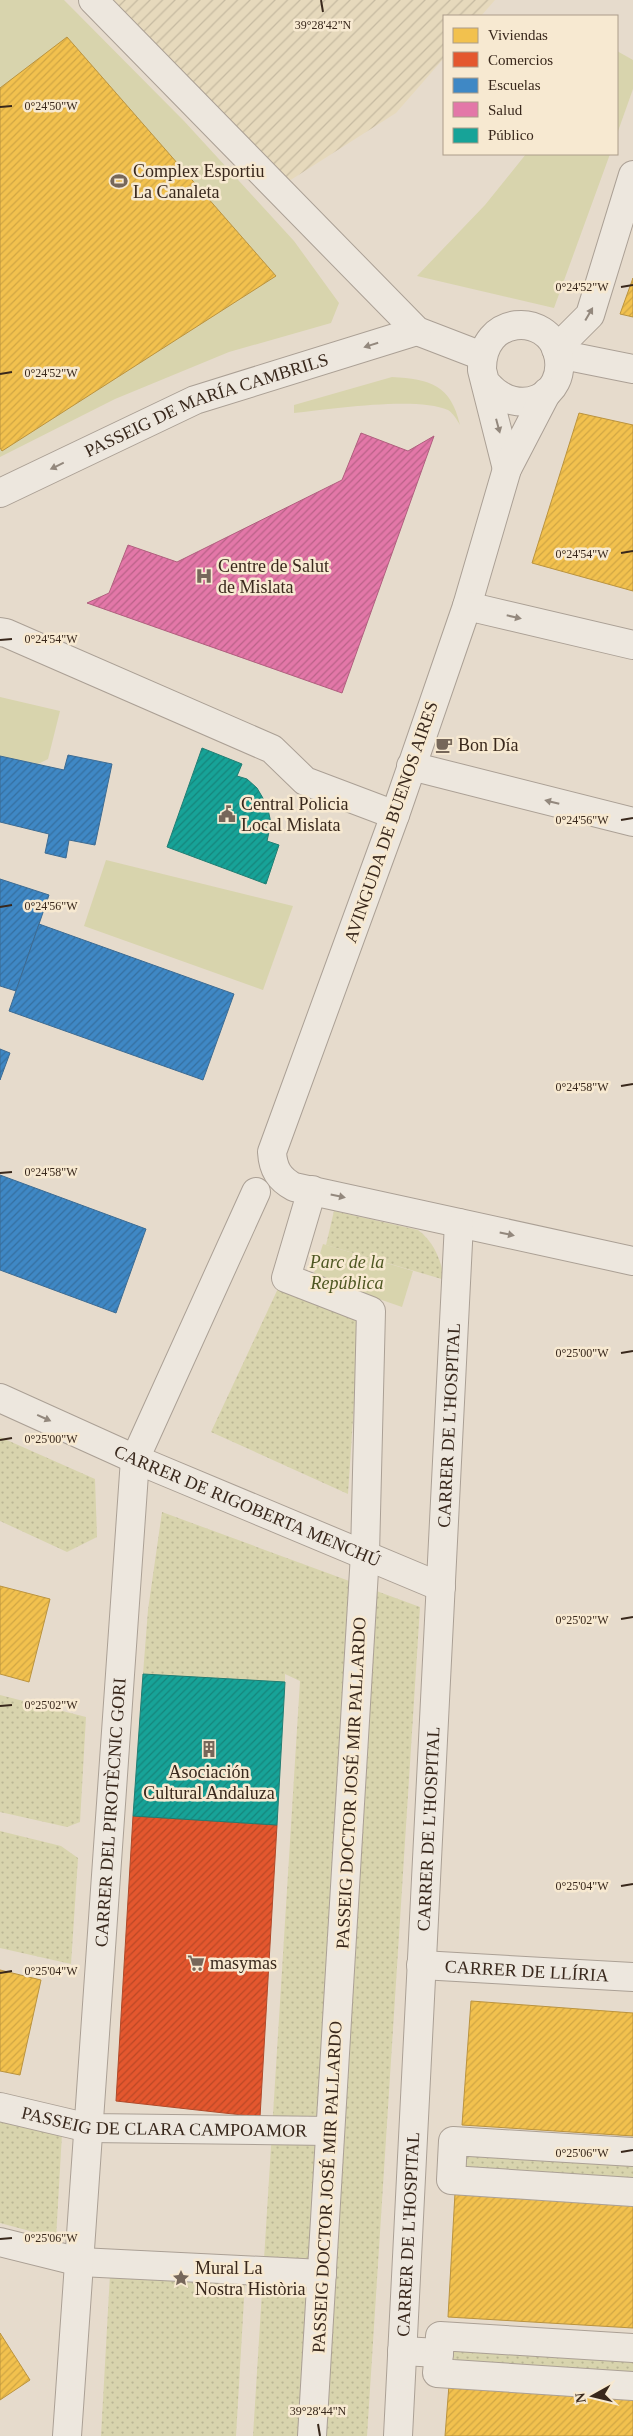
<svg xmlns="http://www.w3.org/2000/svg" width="633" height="2436" font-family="Georgia,serif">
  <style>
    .farmland { fill: url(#farmland-furrows) }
    .grass { fill: url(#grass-dots) }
    .green { fill: #d8d4ad }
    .homes { fill: url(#homes-hatch); stroke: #ba933f }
    .shops { fill: url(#shops-hatch); stroke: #b14929 }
    .schools { fill: url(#schools-hatch); stroke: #3d6b92 }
    .health { fill: url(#health-hatch); stroke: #b05f7e }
    .public { fill: url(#public-hatch); stroke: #217e73 }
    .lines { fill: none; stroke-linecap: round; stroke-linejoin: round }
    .minor-casing { stroke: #aba095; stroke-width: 30 }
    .minor { stroke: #ede7de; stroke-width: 28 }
    .oneway { fill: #93887d }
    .ticks { fill: none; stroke: #39281c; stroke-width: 2 }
    .labels { text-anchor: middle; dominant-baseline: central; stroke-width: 5; stroke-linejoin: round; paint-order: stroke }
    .poi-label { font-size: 18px; fill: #39281c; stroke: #f7e9d1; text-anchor: start }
    .street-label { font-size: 18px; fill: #39281c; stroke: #f7e9d1 }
    .park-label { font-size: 18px; font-style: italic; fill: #4e5722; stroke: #f7e9d1 }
    .ticks-label { font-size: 12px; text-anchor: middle; fill: #39281c; stroke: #f7e9d1; stroke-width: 5; stroke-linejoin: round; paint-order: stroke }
  </style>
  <defs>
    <pattern id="farmland-furrows" width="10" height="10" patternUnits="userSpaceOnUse" patternTransform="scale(1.25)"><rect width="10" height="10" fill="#e6d9bc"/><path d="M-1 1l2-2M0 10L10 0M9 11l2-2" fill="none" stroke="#c6baa1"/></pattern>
    <pattern id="grass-dots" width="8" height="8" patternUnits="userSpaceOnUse" patternTransform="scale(1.25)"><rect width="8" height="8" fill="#d8d4ad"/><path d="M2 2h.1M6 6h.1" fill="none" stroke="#bab694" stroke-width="1.8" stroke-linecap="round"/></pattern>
    <pattern id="homes-hatch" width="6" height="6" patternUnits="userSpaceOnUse" patternTransform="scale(1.25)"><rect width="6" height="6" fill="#f2c14e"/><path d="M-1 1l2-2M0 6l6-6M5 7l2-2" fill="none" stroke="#d0a644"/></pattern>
    <pattern id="shops-hatch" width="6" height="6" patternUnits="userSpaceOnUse" patternTransform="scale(1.25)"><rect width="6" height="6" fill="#e4572e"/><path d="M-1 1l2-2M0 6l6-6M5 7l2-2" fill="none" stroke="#ba4826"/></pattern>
    <pattern id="schools-hatch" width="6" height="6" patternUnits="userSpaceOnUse" patternTransform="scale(1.25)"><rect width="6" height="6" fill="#3f88c5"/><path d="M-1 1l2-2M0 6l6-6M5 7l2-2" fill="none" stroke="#366f9f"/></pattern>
    <pattern id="health-hatch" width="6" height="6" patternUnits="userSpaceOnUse" patternTransform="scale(1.25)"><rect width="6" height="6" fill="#e377a8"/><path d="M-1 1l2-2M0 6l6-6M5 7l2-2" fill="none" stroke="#b96288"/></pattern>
    <pattern id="public-hatch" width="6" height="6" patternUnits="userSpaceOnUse" patternTransform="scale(1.25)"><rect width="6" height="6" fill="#17a398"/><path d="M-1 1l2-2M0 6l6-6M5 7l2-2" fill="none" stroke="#16857b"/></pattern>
  </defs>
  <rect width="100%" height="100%" fill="#e6dbcc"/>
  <polygon class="farmland" points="102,0 495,0 481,16 444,16 444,58 396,113 289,181"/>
  <g class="grass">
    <path d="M334,1211L418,1230C435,1243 440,1259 445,1280L326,1245Z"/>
    <polygon points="282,1280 360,1315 348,1494 211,1432"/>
    <polygon points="0,1437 95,1479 97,1537 67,1552 0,1521"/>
    <polygon points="162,1512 420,1607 367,2436 253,2436 300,1681 285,1674 285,1682 143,1674 148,1610"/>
    <polygon points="0,1695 86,1717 80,1822 67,1827 0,1812"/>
    <polygon points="0,1831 61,1846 78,1858 71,1964 0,1948"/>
    <polygon points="0,2119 62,2134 56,2238 0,2223"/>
    <polygon points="461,2150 633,2161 633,2182 459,2171"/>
    <polygon points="110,2274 245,2282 236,2436 101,2436"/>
    <polygon points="449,2345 633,2358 633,2377 448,2363"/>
  </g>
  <g class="green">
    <polygon points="0,0 64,0 184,121 294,241 339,303 331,323 229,352 115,399 0,457"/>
    <polygon points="617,51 633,60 633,89 617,134"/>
    <polygon points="526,154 610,154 554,308 417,276 485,205"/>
    <path d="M392,377C430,379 451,385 460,425C457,420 453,413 448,410C418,396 329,409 294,413V405Z"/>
    <polygon points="0,697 60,711 48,759 38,764 0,756"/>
    <polygon points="106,860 293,906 263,990 84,926"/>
    <polygon points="323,1244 413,1271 402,1307 313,1276"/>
  </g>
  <g class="homes">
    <polygon points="67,37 276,276 2,451 0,448 0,88"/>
    <polygon points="633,278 633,317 620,314"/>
    <polygon points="579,413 633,425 633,591 532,563"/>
    <polygon points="0,1586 50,1599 29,1682 0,1674"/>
    <polygon points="0,1970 41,1980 20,2075 0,2071"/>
    <polygon points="471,2001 633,2013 633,2136 462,2125"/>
    <polygon points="455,2193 633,2204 633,2328 448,2317"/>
    <polygon points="0,2333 30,2380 0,2400"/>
    <polygon points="449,2385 633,2397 633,2436 445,2436"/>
  </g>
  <polygon class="shops" points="133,1816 277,1825 260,2117 116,2101"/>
  <g class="schools">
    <polygon points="68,755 112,764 95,845 69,840 66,858 45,853 49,834 0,822 0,756 64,770"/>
    <polygon points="0,879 49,895 16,991 0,986"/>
    <polygon points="39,924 234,994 203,1080 9,1011"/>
    <polygon points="0,1049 10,1053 0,1080"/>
    <polygon points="0,1175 146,1229 116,1313 0,1270"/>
  </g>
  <polygon class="health" points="361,433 408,451 434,436 342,693 87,603 109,593 128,545 177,562 342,480"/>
  <g class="public">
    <polygon points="202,748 242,764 237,776 247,779 257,788 267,805 271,823 267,841 279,845 266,884 167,847"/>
    <polygon points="143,1674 285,1682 277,1825 133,1816"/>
  </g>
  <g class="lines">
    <g class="minor-casing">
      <g id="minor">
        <polyline points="93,0 417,331 482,356"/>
        <polyline points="556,349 590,315 633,175"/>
        <polyline points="558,354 633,369"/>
        <path d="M487,384C518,420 568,397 558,354C548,312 481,314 482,370L507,469"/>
        <path d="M547,392L507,469L467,606L395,815L272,1152C273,1169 279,1179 294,1187L633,1261"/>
        <path id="s1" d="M0,493L195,400L417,331"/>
        <polyline points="467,606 633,645"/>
        <polyline points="0,632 6,633 272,749 305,781 395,815"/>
        <polyline points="411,766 633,822"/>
        <polyline points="312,1190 286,1278 371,1311 365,1554 312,2436"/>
        <path id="s2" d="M0,1398L135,1459L441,1587"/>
        <path id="s3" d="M421,1965L633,1977"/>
        <path id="s4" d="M0,2107L89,2128L330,2131"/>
        <polyline points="633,2152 453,2141 451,2180 633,2192"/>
        <polyline points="0,2242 80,2262 322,2274"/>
        <polyline points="402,2351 439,2353 440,2336 633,2348"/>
        <polyline points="439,2353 437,2373 633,2386"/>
        <path id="s5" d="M67,2436L135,1459L256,1192"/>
        <path id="s6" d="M398,2436L459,1223"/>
      </g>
    </g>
    <use href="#minor" class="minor"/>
  </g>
  <defs><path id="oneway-solid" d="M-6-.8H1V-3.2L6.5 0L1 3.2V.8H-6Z" transform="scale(1.25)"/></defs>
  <g class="oneway">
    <use href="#oneway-solid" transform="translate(589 314) rotate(-60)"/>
    <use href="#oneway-solid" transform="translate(371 345) rotate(163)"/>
    <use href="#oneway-solid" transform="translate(498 426) rotate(75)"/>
    <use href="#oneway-solid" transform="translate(57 466) rotate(154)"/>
    <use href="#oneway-solid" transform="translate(514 617) rotate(13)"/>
    <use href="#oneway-solid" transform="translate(552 802) rotate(-166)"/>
    <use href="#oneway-solid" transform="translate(338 1196) rotate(12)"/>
    <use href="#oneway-solid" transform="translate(507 1234) rotate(12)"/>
    <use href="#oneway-solid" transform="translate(44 1418) rotate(24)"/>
  </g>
  <path class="ticks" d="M321,0L323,12M0,107L12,106M621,287L633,285M0,374L12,372M621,553L633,551M0,640L12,639M621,820L633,818M0,907L12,905M621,1086L633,1084M0,1173L12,1172M621,1353L633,1351M0,1440L12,1438M621,1619L633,1617M0,1706L12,1705M621,1886L633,1884M0,1973L12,1971M621,2152L633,2150M0,2239L12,2238M318,2424L320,2436"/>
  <defs>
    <g id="stadium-bare" transform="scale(1.35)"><path d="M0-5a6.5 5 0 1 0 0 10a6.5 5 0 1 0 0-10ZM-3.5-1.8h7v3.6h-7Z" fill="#76675a" stroke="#f7e9d1" stroke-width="2.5" paint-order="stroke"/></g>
    <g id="hospital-bare" transform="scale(1.35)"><path d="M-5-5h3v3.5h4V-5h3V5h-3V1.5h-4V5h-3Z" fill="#76675a" stroke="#f7e9d1" stroke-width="2.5" paint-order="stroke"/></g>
    <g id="cafe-bare" transform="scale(1.35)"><path d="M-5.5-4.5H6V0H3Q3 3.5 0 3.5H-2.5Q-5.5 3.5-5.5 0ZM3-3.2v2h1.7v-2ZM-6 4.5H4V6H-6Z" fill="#76675a" stroke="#f7e9d1" stroke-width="2.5" paint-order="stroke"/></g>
    <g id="civic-bare" transform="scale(1.35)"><path d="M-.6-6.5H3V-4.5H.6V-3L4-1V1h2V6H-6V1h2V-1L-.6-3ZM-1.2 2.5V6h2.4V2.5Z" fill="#76675a" stroke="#f7e9d1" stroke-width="2.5" paint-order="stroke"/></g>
    <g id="building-bare" transform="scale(1.35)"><path d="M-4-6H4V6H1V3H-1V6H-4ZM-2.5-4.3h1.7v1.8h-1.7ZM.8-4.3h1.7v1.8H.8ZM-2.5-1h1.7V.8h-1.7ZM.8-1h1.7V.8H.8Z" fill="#76675a" stroke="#f7e9d1" stroke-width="2.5" paint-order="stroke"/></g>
    <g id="supermarket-bare" transform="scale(1.35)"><path d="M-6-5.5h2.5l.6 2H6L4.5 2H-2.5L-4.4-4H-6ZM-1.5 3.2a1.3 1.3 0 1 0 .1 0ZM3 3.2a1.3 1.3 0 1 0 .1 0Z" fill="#76675a" stroke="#f7e9d1" stroke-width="2.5" paint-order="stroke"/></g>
    <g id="sight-bare" transform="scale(1.35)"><path d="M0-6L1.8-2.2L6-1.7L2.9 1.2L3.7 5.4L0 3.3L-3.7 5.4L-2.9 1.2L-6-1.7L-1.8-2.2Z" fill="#76675a" stroke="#f7e9d1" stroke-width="2.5" paint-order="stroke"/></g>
  </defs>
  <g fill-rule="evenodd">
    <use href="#stadium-bare" x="119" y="181"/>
    <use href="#hospital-bare" x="204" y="576"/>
    <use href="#cafe-bare" x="444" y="745"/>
    <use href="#civic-bare" x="227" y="814"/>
    <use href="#building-bare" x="209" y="1749"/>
    <use href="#supermarket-bare" x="196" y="1963"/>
    <use href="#sight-bare" x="181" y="2278"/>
  </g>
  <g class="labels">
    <g class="poi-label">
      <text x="133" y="171">Complex Esportiu<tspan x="133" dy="21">La Canaleta</tspan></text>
      <text x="218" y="566">Centre de Salut<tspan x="218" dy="21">de Mislata</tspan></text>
      <text x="458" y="745">Bon Día</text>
      <text x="241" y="804">Central Policia<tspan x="241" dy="21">Local Mislata</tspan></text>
      <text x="209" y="1772" text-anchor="middle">Asociación<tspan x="209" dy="21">Cultural Andaluza</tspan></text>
      <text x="210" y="1963">masymas</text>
      <text x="195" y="2268">Mural La<tspan x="195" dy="21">Nostra Història</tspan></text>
    </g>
    <g class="street-label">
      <text stroke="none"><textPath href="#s1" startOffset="225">PASSEIG DE MARÍA CAMBRILS</textPath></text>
      <text transform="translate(391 822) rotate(-71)">AVINGUDA DE BUENOS AIRES</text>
      <text stroke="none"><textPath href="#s6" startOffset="1012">CARRER DE L'HOSPITAL</textPath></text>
      <text stroke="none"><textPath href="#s2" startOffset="270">CARRER DE RIGOBERTA MENCHÚ</textPath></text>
      <text transform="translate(351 1783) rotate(-87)">PASSEIG DOCTOR JOSÉ MIR PALLARDO</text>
      <text stroke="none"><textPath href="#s5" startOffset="625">CARRER DEL PIROTÈCNIC GORI</textPath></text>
      <text stroke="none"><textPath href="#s6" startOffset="608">CARRER DE L'HOSPITAL</textPath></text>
      <text stroke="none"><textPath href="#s3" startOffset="106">CARRER DE LLÍRIA</textPath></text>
      <text stroke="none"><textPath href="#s4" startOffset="166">PASSEIG DE CLARA CAMPOAMOR</textPath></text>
      <text transform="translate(327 2187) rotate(-87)">PASSEIG DOCTOR JOSÉ MIR PALLARDO</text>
      <text stroke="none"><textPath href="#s6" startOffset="202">CARRER DE L'HOSPITAL</textPath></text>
    </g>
    <g class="park-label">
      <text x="347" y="1262">Parc de la<tspan x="347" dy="21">República</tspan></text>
    </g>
  </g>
  <g class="ticks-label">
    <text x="323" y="29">39°28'42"N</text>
    <text x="51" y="110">0°24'50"W</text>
    <text x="582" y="291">0°24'52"W</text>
    <text x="51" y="377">0°24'52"W</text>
    <text x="582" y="558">0°24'54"W</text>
    <text x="51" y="643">0°24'54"W</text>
    <text x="582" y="824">0°24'56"W</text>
    <text x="51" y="910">0°24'56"W</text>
    <text x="582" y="1091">0°24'58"W</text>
    <text x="51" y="1176">0°24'58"W</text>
    <text x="582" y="1357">0°25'00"W</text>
    <text x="51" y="1443">0°25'00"W</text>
    <text x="582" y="1624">0°25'02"W</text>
    <text x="51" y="1709">0°25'02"W</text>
    <text x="582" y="1890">0°25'04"W</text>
    <text x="51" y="1975">0°25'04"W</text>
    <text x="582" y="2157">0°25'06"W</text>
    <text x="51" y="2242">0°25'06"W</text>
    <text x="318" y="2415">39°28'44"N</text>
  </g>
  <rect x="443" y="15" width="175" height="140" fill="#f7e9d1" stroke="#ab9c89"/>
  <rect x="453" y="28" width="25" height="15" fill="#f2c14e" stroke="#ab9c89"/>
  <text x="488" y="40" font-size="15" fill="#39281c">Viviendas</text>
  <rect x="453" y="52" width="25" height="15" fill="#e4572e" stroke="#ab9c89"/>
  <text x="488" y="65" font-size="15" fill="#39281c">Comercios</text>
  <rect x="453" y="78" width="25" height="15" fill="#3f88c5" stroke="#ab9c89"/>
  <text x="488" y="90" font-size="15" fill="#39281c">Escuelas</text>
  <rect x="453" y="102" width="25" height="15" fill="#e377a8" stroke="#ab9c89"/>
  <text x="488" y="115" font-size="15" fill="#39281c">Salud</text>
  <rect x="453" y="128" width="25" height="15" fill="#17a398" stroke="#ab9c89"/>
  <text x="488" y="140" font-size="15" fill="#39281c">Público</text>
  <g transform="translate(593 2396) rotate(262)" stroke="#f7e9d1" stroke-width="4" paint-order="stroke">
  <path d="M0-4L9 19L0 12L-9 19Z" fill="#39281c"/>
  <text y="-8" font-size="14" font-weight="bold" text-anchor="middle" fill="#39281c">N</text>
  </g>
</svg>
